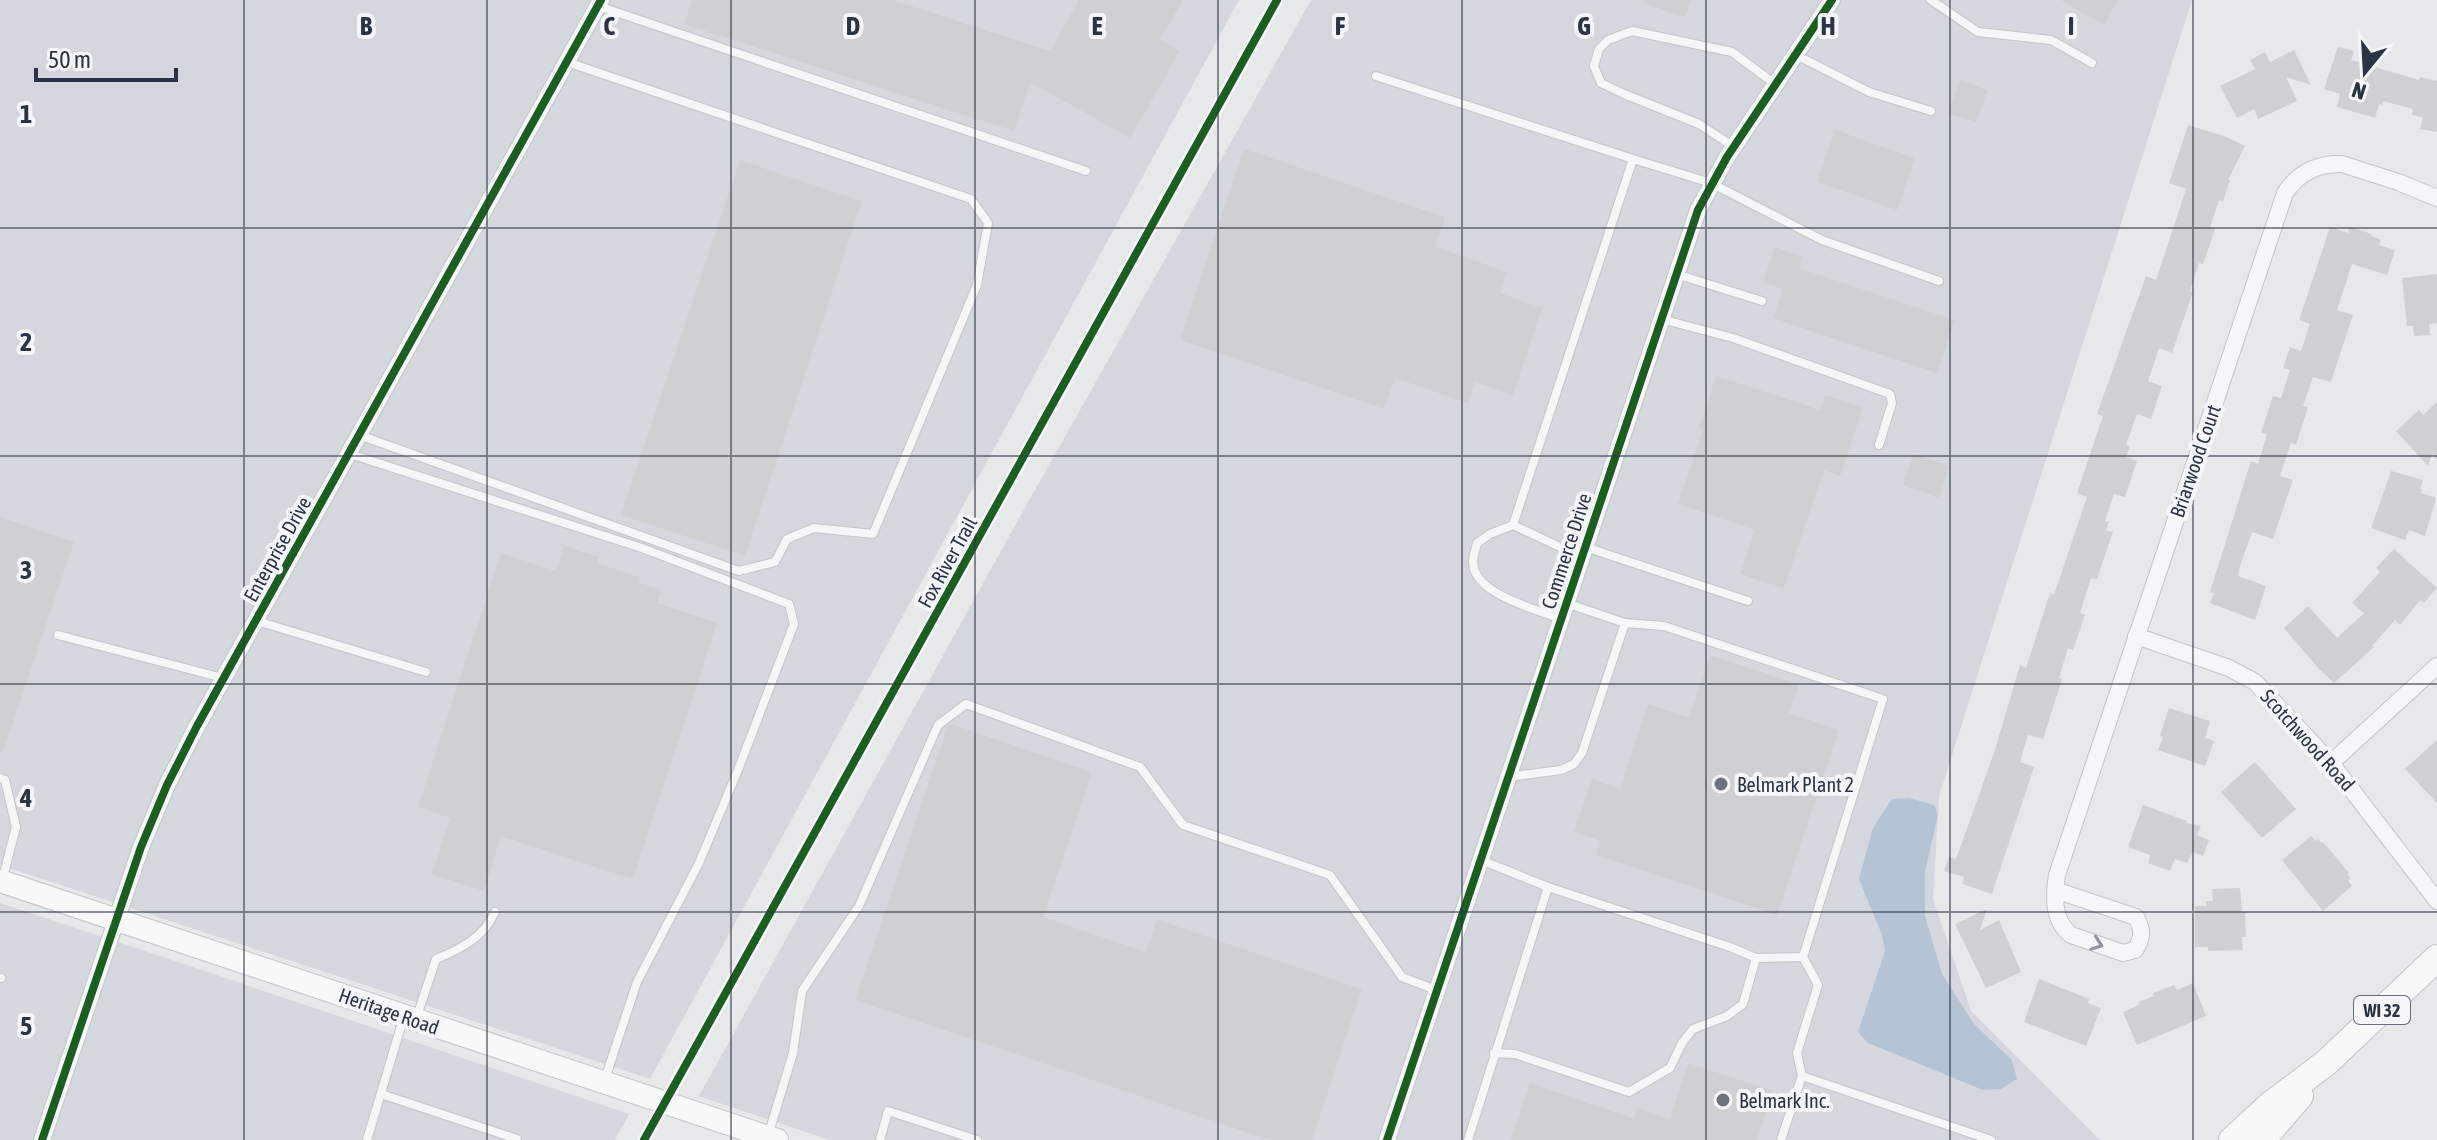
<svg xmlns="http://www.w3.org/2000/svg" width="2437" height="1140" font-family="'Asap Condensed',sans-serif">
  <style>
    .built { fill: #d4d7dd }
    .water { fill: #b4c4d5 }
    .building { fill: #ced0d3 }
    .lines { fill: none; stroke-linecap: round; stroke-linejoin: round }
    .service-casing { stroke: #c4c6c8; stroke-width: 10 }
    .minor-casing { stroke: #c4c6c8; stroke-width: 18 }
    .secondary-casing { stroke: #c4c6c8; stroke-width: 24 }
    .primary-casing { stroke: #c2c5c8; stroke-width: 28 }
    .path { stroke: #c5c6ca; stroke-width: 3; stroke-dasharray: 6 6; stroke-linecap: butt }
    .service { stroke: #f5f6f7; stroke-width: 8 }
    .minor { stroke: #f5f6f7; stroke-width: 16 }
    .secondary { stroke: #f8f8f8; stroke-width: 22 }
    .primary { stroke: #f8f8f8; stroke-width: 26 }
    .cycleway-casing { stroke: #f4f6f9; stroke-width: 13 }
    .cycleway { stroke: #1b5e20; stroke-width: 8 }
    .oneway { stroke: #90959e }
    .grid { fill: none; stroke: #2b3445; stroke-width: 2; stroke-opacity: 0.55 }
    .poi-dot { fill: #6c737f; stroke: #f4f6f9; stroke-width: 3 }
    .labels { text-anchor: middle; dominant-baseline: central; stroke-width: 8; stroke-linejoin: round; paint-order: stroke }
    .shield { fill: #f4f6f9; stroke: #676e7b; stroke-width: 2 }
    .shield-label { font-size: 18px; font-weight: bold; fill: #2b3445 }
    .street-label { font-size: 20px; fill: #2b3445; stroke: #f4f6f9 }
    .poi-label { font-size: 20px; fill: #2b3445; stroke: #f4f6f9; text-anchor: start }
    .grid-label { font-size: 26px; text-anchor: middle; font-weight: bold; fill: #2b3445; stroke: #f4f6f9; stroke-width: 8; stroke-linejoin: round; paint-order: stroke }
  </style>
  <rect width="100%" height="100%" fill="#e6e8ea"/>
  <g class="built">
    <polygon points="0,0 1239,0 650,1079 0,865"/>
    <polygon points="1311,0 2192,0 1939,796 1933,899 1971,1011 2100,1140 829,1140 699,1096 1022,513"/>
    <polygon points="0,903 160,956 629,1114 615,1140 0,1140"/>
  </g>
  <polygon class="water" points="1909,798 1934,805 1938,815 1925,871 1925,916 1942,974 1974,1024 2012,1060 2017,1079 2001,1089 1983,1090 1868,1043 1858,1032 1885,951 1882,935 1859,879 1873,828 1892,799"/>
  <g class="building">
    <polygon points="692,0 892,0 1050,51 1079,0 1183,0 1160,40 1180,51 1130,138 1030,82 1014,131 684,24"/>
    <polygon points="1644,0 1691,0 1685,17 1643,3"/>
    <polygon points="2061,0 2118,0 2104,25"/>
    <polygon points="2338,47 2354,51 2351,60 2419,80 2420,77 2437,81 2437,132 2420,129 2423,117 2412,115 2413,109 2383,101 2382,105 2379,104 2375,118 2337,107 2340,94 2324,89"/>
    <polygon points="2294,50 2311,85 2286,77 2297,101 2258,119 2254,109 2237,118 2220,86 2255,69 2250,60 2265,52 2270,62"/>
    <polygon points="1960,80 1988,90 1976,122 1948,113"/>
    <polygon points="2188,125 2224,136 2245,146 2228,180 2230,180 2223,201 2219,200 2210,227 2215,229 2203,264 2199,263 2190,291 2193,292 2172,353 2159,348 2148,381 2162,386 2151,419 2137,414 2126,445 2130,446 2126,457 2137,461 2125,497 2114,494 2105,521 2109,522 2106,530 2113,532 2097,579 2091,578 2080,613 2085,615 2073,650 2068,648 2059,678 2062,679 2043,739 2028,735 2020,762 2034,767 1992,894 1962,884 1964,877 1944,871 1949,857 1956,859 1994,753 2020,665 2026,668 2050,593 2054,595 2087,497 2077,493 2103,416 2097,414 2146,276 2156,280 2186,189 2169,183"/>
    <polygon points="1835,130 1915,158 1897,210 1817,182"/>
    <polygon points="1244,149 1445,217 1435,247 1507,272 1500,293 1542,308 1513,395 1475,382 1468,403 1395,378 1384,409 1180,340"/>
    <polygon points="740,160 862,201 745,556 621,515"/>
    <polygon points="2330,227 2348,233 2350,227 2372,234 2371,236 2381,240 2379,245 2395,250 2387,275 2352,264 2337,310 2353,315 2331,382 2313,377 2303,406 2308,407 2296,445 2291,443 2280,476 2293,480 2273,539 2252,532 2239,569 2238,576 2266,586 2255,620 2210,603 2214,593 2210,592 2251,461 2258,464 2267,434 2261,433 2273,396 2281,398 2290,370 2283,368 2290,347 2301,351 2310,324 2299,320"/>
    <polygon points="1775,247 1803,257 1799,268 1955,320 1937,373 1773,318 1783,289 1763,282"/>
    <polygon points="2437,274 2437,323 2429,324 2430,335 2414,336 2413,326 2407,326 2402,278"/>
    <polygon points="1716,376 1820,410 1825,395 1863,407 1840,476 1824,470 1784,588 1740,574 1755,530 1678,504 1703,430 1699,428"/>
    <polygon points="2437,402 2437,459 2432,454 2428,466 2396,431 2419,410 2423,415"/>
    <polygon points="1913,454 1949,466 1939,498 1903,485"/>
    <polygon points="2391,471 2423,480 2420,489 2422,490 2421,493 2436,498 2425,536 2409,530 2405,540 2371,528"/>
    <polygon points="0,517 74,542 3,752 0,752"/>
    <polygon points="564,546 599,557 597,563 639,577 638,582 661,590 657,603 717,623 633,879 501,836 484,891 432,874 450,818 418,807 501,553 556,571"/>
    <polygon points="2394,549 2437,588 2424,603 2420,600 2400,625 2395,620 2372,646 2374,647 2334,683 2319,669 2284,628 2308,606 2337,638 2364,613 2352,603 2380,572 2376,568"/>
    <polygon points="1710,655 1799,685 1789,713 1839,730 1777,915 1596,855 1601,841 1574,832 1592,779 1620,789 1648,704 1689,718"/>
    <polygon points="2169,708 2210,721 2205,738 2214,741 2205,766 2158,750 2163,737 2160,736"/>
    <polygon points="951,724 1092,772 1043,917 1146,952 1157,920 1362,989 1312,1140 1270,1140 855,1000 948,726"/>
    <polygon points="2437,740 2437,803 2405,769"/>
    <polygon points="2255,762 2296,809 2262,838 2221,792"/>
    <polygon points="2143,805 2187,821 2186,823 2201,826 2197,835 2209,840 2203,856 2193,852 2187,863 2175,859 2170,871 2148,863 2150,855 2128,847"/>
    <polygon points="2311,836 2316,841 2318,839 2322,843 2323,842 2349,873 2347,874 2350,878 2348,881 2352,886 2323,911 2282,860"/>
    <polygon points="2240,888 2242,912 2245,912 2246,937 2242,937 2243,950 2208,951 2208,947 2195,947 2195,906 2207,906 2206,901 2213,901 2212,889"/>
    <polygon points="1987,909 1980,930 1999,920 2021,972 1986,988 1955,924"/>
    <polygon points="2039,979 2089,999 2088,1003 2101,1008 2086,1046 2024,1022"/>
    <polygon points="2193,983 2206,1016 2137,1045 2123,1012 2139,1005 2138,1002 2154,996 2153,993 2174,985 2177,990"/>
    <polygon points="1688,1063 1773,1091 1757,1140 1511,1140 1530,1083 1634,1119 1637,1108 1670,1119"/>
  </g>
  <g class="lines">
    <g class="service-casing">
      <g id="service">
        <polyline points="1931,0 1978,32 2051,40 2092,63"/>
        <polyline points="598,6 1086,171"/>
        <polyline points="1796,55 1869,92 1931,111"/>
        <polyline points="1376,76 1633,159"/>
        <polyline points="1734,147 1699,124 1624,94 1601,83 1594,66 1599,49 1608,40 1632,31 1732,52 1775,84"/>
        <polyline points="1676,274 1762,301"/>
        <polyline points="1661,319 1733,338 1890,394 1892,403 1879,445"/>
        <polyline points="359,435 739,571 775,562 787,539 814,528 873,534 977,285 988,223 971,199 567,62"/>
        <polyline points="350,454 642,548 789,604 794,624 738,770 699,863 637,982 604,1082"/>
        <path d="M1513,525L1490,534L1477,543C1476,549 1473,556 1473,562C1473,594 1536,609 1561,619"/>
        <polyline points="1585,547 1748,601"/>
        <polyline points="1581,557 1513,525 1633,159 1711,183 1822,240 1939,281"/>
        <polyline points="1566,603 1625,623 1664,626 1883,699 1803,957 1756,958"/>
        <polyline points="257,621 426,672"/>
        <polyline points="58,635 223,678"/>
        <polyline points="1508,777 1561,770 1574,764 1582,753 1625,623"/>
        <polyline points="0,778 5,780 16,827 2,881"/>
        <polyline points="1481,860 1548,887 1730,947 1756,958 1743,1004 1727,1016 1693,1029 1682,1043 1670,1068 1629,1092 1515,1054 1494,1053"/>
        <polyline points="1803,957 1818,985 1797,1053 1802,1076 1991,1140"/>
        <polyline points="0,978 1,978"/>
        <path d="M416,1019L436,959C461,949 484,937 495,912"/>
        <polyline points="381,1094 517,1139"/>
        <polyline points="768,1136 793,1053 802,991 859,906 938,725 966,704 1140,767 1183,825 1330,875 1402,977 1436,990"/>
        <polyline points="367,1140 404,1016"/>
        <polyline points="880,1140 888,1111 977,1140"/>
        <polyline points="1468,1140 1548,887"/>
        <polyline points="1781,1140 1802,1076"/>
      </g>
    </g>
    <g class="minor-casing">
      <g id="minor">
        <polyline points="2136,636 2229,668 2255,682 2331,763 2437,901"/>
        <polyline points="2331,763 2437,666"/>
        <path d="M2055,890L2136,917C2143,930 2143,938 2135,950L2123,953L2071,935C2052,920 2054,896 2057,875L2285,193C2299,172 2318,163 2342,164L2398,182L2437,198"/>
        <polyline points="42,1140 141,847 167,785 197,726 601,0"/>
        <polyline points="1387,1140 1698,210 1727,157 1832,0"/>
      </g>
    </g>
    <g class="secondary-casing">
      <polyline id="secondary" points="0,881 777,1140"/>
    </g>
    <g class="primary-casing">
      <g id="primary">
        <polyline points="2232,1140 2270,1105 2327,1062 2437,958"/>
        <polyline points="2262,1140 2300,1096"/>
      </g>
    </g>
    <g class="path">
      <polyline points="675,1084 1277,0"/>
      <polyline points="644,1140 656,1119"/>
    </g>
    <use href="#service" class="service"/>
    <use href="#minor" class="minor"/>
    <use href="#secondary" class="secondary"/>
    <use href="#primary" class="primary"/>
    <g class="cycleway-casing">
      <g id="cycleway">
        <polyline points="42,1140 141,847 167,785 197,726 601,0"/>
        <polyline points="644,1140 1277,0"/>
        <polyline points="1387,1140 1698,210 1727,157 1832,0"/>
      </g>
    </g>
    <use href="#cycleway" class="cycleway"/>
  </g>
  <defs><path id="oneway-chevron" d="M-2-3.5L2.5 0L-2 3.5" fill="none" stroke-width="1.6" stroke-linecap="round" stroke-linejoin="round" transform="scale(2)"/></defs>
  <use class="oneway" href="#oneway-chevron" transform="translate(2097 944) rotate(19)"/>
  <path class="grid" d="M244,0V1140M487,0V1140M731,0V1140M975,0V1140M1218,0V1140M1462,0V1140M1706,0V1140M1950,0V1140M2193,0V1140M0,228H2437M0,456H2437M0,684H2437M0,912H2437"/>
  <g class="poi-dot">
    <circle cx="1721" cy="784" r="8"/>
    <circle cx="1723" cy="1100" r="8"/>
  </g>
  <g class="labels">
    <rect class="shield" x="2354" y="996" width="56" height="28" rx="6"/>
    <g class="shield-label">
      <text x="2382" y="1010">WI 32</text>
    </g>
    <g class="street-label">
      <text transform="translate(2195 461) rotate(-71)">Briarwood Court</text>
      <text transform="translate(277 549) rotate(-61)">Enterprise Drive</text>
      <text transform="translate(1566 551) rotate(-72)">Commerce Drive</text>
      <text transform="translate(947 562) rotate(-61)">Fox River Trail</text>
      <text transform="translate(2308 740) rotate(48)">Scotchwood Road</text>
      <text transform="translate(389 1011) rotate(19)">Heritage Road</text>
    </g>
    <g class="poi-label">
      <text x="1737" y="784">Belmark Plant 2</text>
      <text x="1739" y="1100">Belmark Inc.</text>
    </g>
  </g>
  <g class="grid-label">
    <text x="366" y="35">B</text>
    <text x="609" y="35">C</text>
    <text x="853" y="35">D</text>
    <text x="1097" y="35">E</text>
    <text x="1340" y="35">F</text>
    <text x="1584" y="35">G</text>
    <text x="1828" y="35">H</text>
    <text x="2071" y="35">I</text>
    <text x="26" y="123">1</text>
    <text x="26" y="351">2</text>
    <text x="26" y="579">3</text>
    <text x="26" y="807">4</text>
    <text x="26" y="1035">5</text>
  </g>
  <g transform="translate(2365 72) rotate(198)" stroke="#f4f6f9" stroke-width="6" paint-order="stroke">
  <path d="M0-6L14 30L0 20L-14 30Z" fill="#2b3445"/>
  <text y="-12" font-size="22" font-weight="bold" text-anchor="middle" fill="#2b3445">N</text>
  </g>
  <path d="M36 68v12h140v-12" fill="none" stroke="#2b3445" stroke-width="4"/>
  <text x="48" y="68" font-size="24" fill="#2b3445" stroke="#f4f6f9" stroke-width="6" paint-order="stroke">50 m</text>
</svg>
